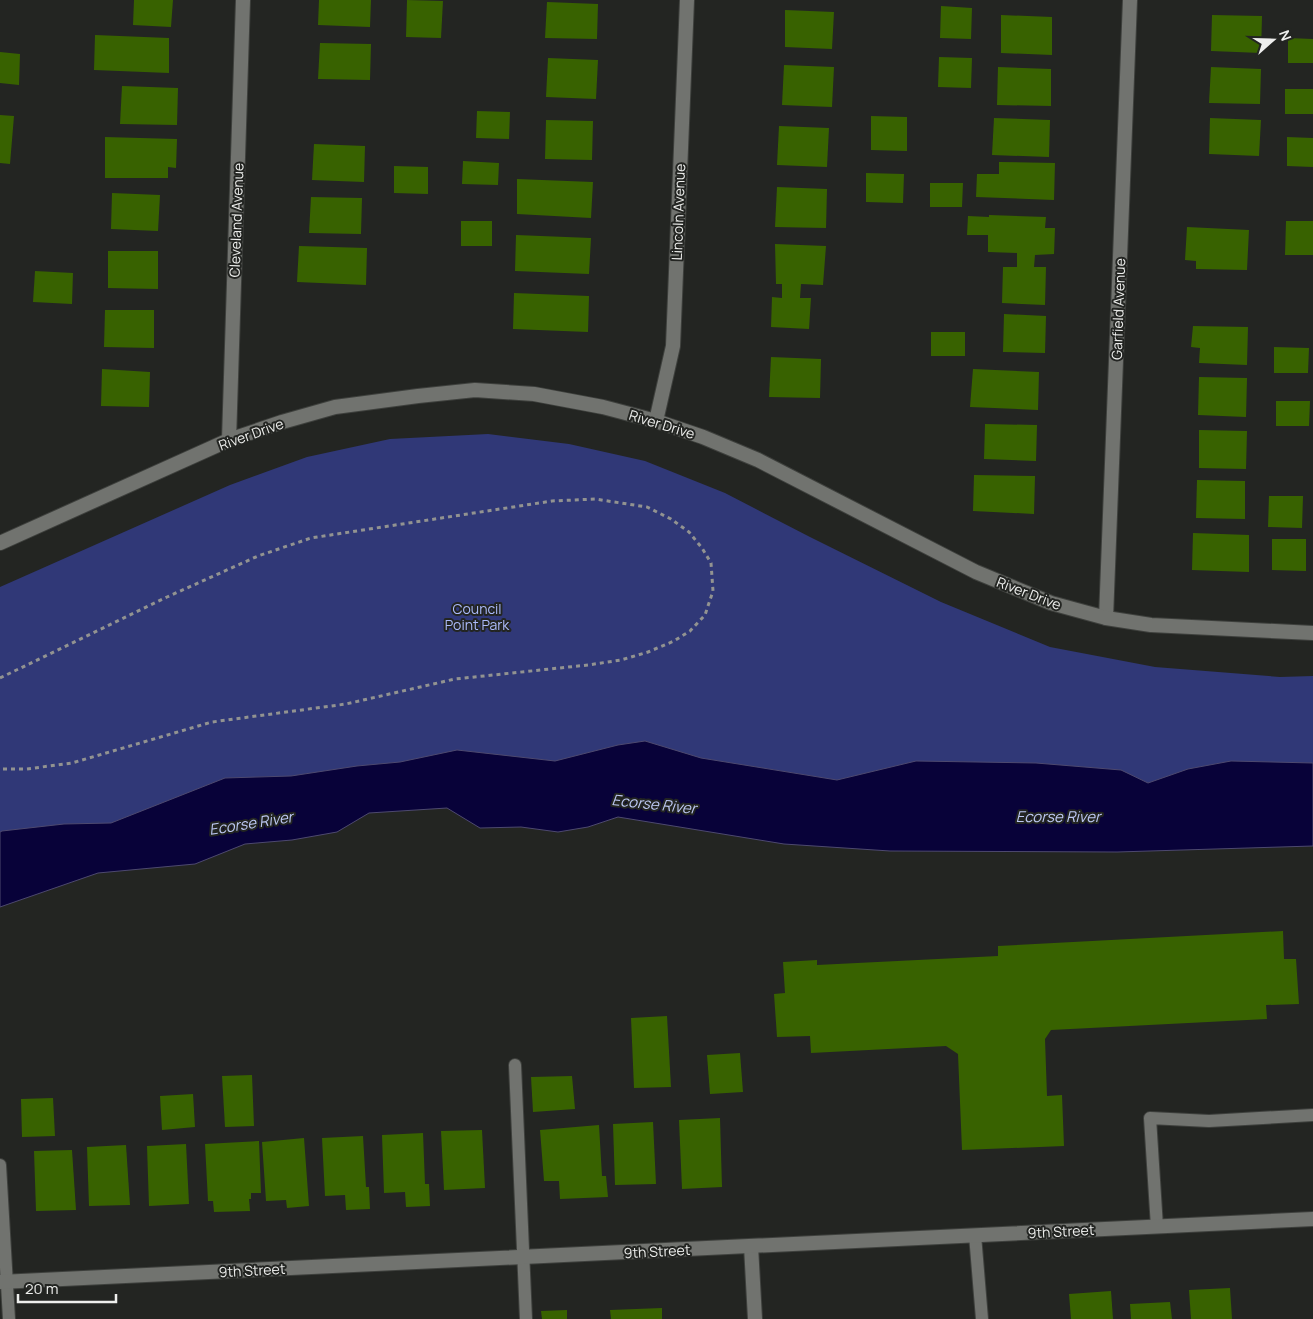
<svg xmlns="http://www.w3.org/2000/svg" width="1313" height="1319" font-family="Manrope,sans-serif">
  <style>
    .green { fill: #303877 }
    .water { fill: #080239; stroke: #4d496f }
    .building { fill: #386200 }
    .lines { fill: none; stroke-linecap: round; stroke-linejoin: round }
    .service-casing { stroke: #3e403d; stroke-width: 14 }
    .minor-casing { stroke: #3e403d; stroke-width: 16 }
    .tertiary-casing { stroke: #3e403d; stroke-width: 16 }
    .path { stroke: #929391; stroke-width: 3; stroke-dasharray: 4 4; stroke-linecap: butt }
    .service { stroke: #71736f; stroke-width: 12 }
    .minor { stroke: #71736f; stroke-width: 14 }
    .tertiary { stroke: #71736f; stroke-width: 14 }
    .labels { text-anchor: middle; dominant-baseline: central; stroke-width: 4; stroke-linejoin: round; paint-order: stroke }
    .street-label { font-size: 14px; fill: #eeefed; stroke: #232522 }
    .park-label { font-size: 14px; fill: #acbbfb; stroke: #232522 }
    .water-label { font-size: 15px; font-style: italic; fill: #bdc8f3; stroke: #232522 }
  </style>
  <rect width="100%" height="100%" fill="#232522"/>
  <polygon class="green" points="488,434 569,444 645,461 725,493 810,537 941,602 1050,647 1155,667 1280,677 1313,676 1313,814 409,799 0,870 0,587 230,485 307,457 390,439"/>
  <polygon class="water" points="645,741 701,758 837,780 916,761 1036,763 1121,770 1148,783 1188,769 1231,761 1313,763 1313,846 1117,852 890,851 784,844 618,817 588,827 558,832 521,827 480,828 447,808 369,813 337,832 292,840 245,844 195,864 98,873 0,907 0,832 2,831 64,824 111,823 225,778 291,776 357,766 400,762 457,750 555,761 618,745"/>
  <g class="building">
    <polygon points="134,0 173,0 171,27 133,25"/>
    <polygon points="319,0 371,0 370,27 318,25"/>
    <polygon points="407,0 443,1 441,38 406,37"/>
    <polygon points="547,2 598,4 597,39 545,38"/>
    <polygon points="941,6 972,8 971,39 940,38"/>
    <polygon points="785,10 834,12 832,49 785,47"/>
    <polygon points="1001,15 1052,17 1052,55 1001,53"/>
    <polygon points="1212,15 1262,16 1261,53 1211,51"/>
    <polygon points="95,35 169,38 169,73 94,70"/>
    <polygon points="1288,38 1313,39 1313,63 1288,63"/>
    <polygon points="320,43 371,44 370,80 318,79"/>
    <polygon points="0,52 20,54 19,85 0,83"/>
    <polygon points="939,57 972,58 971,88 938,87"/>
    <polygon points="548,58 598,60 596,99 546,97"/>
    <polygon points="784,65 834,67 832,107 782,105"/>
    <polygon points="998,67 1051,69 1051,106 997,105"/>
    <polygon points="1211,67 1261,69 1260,104 1209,103"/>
    <polygon points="122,86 178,88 177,125 120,124"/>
    <rect x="1285" y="89" width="28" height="25"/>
    <polygon points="477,111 510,112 509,139 476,138"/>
    <polygon points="0,115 14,116 10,164 0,163"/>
    <polygon points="871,116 907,117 907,151 871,150"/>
    <polygon points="994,118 1050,120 1049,157 992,155"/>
    <polygon points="1210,118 1261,120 1259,156 1209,154"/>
    <polygon points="546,120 593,121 592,160 545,159"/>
    <polygon points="779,126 829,128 827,167 777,165"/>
    <polygon points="105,137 177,139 176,168 168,167 168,178 105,178"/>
    <polygon points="1287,137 1313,138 1313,167 1287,166"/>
    <polygon points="314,144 365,146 364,182 312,180"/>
    <polygon points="463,161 499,163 498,185 462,184"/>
    <polygon points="999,162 1055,163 1054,200 976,197 977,174 999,174"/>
    <polygon points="394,166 428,167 428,194 394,193"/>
    <polygon points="866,173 904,174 903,203 866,202"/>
    <polygon points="517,179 593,182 591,218 517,214"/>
    <polygon points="930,183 963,183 962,207 930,207"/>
    <polygon points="777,187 827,189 826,228 775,227"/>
    <polygon points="112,193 160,195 158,231 111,229"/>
    <polygon points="311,197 362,198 361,234 309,233"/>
    <polygon points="989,215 1046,217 1045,228 1055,228 1054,254 1035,255 1034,267 1046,267 1045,305 1002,303 1003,267 1017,267 1017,253 988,252 988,235 967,235 968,216 989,217"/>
    <rect x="461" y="221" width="31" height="25"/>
    <polygon points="1286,221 1313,221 1313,255 1285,255"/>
    <polygon points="1187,227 1249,230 1247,270 1196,269 1196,261 1185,260"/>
    <polygon points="516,235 591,238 589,274 515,271"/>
    <polygon points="775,244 826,246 823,285 801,284 800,298 811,298 809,329 771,327 772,297 782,298 782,284 776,284"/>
    <polygon points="299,246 367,248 366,285 297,282"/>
    <polygon points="108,251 158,251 158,289 108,288"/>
    <polygon points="35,271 73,273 72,304 33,302"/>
    <polygon points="514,293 589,296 588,332 513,329"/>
    <polygon points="105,310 154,310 154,348 104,347"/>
    <polygon points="1004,314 1046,316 1045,353 1003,352"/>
    <polygon points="1193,326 1248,327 1247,365 1199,363 1200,348 1191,347"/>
    <rect x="931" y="332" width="34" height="24"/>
    <polygon points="1274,347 1309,348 1308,373 1274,373"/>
    <polygon points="771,357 821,359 820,398 769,397"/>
    <polygon points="102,369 150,372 149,407 101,406"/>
    <polygon points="973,369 1039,372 1038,410 970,407"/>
    <polygon points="1199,377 1247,378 1246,417 1198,415"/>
    <polygon points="1276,401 1310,401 1309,426 1276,426"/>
    <polygon points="985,424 1037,425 1036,461 984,459"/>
    <polygon points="1199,430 1247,431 1246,469 1199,468"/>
    <polygon points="974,475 1035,476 1034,514 973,511"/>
    <polygon points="1197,480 1245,481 1245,519 1196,518"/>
    <polygon points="1269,496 1303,496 1302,528 1268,527"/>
    <polygon points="1193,533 1249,535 1249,572 1192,570"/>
    <polygon points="1272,539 1306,539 1306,571 1272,570"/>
    <polygon points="1283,931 1284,959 1296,959 1299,1004 1266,1005 1267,1019 1051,1030 1045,1039 1047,1096 1062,1095 1064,1146 962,1150 958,1054 946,1046 811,1053 810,1036 777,1037 774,994 785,993 783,962 817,960 817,965 998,956 998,946"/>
    <polygon points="667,1016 671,1087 634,1088 631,1018"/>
    <polygon points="740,1053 743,1092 710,1094 707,1055"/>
    <polygon points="252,1075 254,1126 225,1127 222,1076"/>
    <polygon points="572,1076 575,1109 533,1112 531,1077"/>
    <polygon points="193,1094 195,1127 162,1130 160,1096"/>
    <polygon points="53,1098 55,1136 22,1137 21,1099"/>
    <polygon points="720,1118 722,1187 682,1189 679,1120"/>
    <polygon points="653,1122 656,1184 615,1185 613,1124"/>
    <polygon points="599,1125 602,1176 606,1176 608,1197 560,1199 559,1181 544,1181 540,1130"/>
    <polygon points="482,1130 485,1188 444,1190 441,1131"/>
    <polygon points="423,1133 425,1184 429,1184 430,1206 406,1207 405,1192 384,1193 382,1135"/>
    <polygon points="363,1136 366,1187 369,1187 370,1209 346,1210 345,1195 325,1196 322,1138"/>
    <polygon points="304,1138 309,1206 287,1208 286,1200 266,1201 262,1142"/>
    <polygon points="259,1141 261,1193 251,1193 251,1199 249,1199 250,1211 214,1212 213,1201 208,1201 205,1144"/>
    <polygon points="186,1144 189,1204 149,1206 147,1146"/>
    <polygon points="126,1145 130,1205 89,1206 87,1147"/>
    <polygon points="72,1150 76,1210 36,1211 34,1151"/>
    <polygon points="1230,1288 1232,1319 1191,1319 1189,1290"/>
    <polygon points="1111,1291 1113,1319 1071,1319 1069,1294"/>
    <polygon points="1170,1302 1172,1319 1131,1319 1130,1304"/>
    <polygon points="662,1308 662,1319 611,1319 610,1310"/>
    <polygon points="567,1310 567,1319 542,1319 541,1311"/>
  </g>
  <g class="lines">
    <g class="service-casing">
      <g id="service">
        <polyline points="515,1065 526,1319"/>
        <polyline points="0,1165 9,1319"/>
        <polyline points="1157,1227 1150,1118 1209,1121 1313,1115"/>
        <polyline points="975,1235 982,1319"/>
      </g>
    </g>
    <g class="minor-casing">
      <g id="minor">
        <polyline points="656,421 673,346 687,0"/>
        <polyline points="229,440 243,0"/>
        <polyline points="1106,618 1130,0"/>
        <polyline points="751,1246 755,1319"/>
        <polyline points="0,1282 1313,1219"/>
      </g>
    </g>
    <g class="tertiary-casing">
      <polyline id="tertiary" points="0,543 229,440 282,422 335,407 418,396 475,390 534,394 603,407 656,421 703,437 758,460 976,572 1051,603 1106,618 1151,625 1313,633"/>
    </g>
    <polyline class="path" points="0,678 167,597 258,556 311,538 552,501 595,499 647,507 671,519 689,532 702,548 711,563 713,591 705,615 690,631 674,641 648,652 621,660 588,665 455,679 346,704 212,722 72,763 27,769 0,769"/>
    <use href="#service" class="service"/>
    <use href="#minor" class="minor"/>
    <use href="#tertiary" class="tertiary"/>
  </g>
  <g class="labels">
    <g class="street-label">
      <text transform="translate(678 212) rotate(-88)">Lincoln Avenue</text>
      <text transform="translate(236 220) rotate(-88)">Cleveland Avenue</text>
      <text transform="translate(1118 309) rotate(-88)">Garfield Avenue</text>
      <text transform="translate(662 424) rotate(17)">River Drive</text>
      <text transform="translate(251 434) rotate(-20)">River Drive</text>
      <text transform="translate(1029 593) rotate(21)">River Drive</text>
      <text transform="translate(1061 1231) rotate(-3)">9th Street</text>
      <text transform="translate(657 1251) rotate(-3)">9th Street</text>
      <text transform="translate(252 1270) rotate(-3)">9th Street</text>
    </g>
    <g class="park-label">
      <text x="477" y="608">Council<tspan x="477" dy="16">Point Park</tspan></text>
    </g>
    <g class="water-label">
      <text transform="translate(654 804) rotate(6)">Ecorse River</text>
      <text x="1058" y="816">Ecorse River</text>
      <text transform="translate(251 823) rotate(-9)">Ecorse River</text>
    </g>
  </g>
  <g transform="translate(1273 40) rotate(70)" stroke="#232522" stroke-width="4" paint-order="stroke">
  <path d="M0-4L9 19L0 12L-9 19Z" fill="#eeefed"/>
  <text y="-8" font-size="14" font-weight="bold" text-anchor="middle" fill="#eeefed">N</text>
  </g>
  <path d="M18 1294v8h98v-8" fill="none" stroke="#eeefed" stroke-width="2.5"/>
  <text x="25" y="1294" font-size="15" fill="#eeefed" stroke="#232522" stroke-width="4" paint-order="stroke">20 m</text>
</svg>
